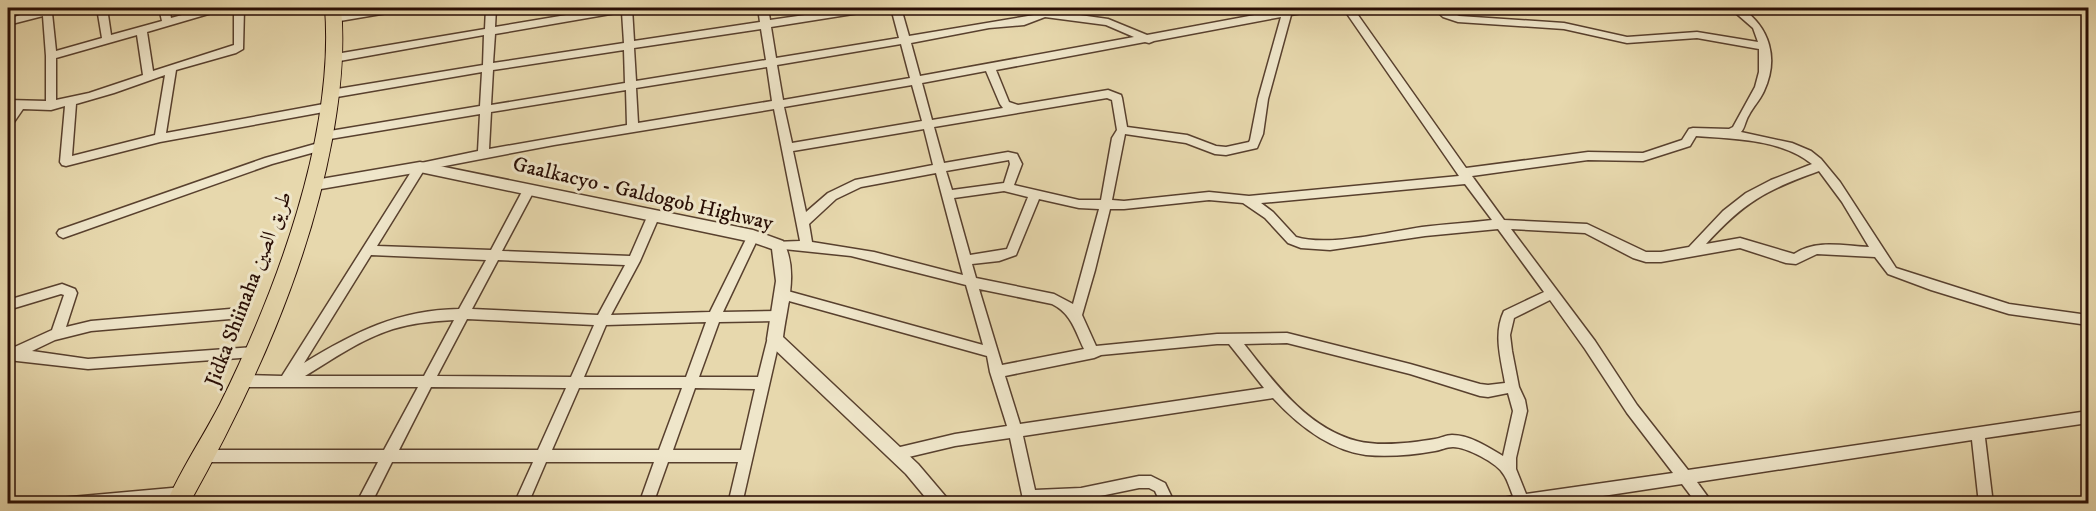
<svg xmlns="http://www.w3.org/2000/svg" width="2096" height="511" font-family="'IM FELL DW Pica',Amiri,serif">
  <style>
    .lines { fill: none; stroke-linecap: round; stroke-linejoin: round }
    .minor-casing { stroke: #58402e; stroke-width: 3 }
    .tertiary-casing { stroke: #58402e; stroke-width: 3 }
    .primary-casing { stroke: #280d04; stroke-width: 2 }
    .minor { fill: #efe6ca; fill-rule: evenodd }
    .tertiary { fill: #efe6ca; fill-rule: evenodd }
    .primary { fill: #e7d8ad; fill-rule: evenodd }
    .labels { text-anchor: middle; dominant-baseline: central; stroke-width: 6; stroke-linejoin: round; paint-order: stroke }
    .street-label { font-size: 21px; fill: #280d04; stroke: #efe6ca }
  </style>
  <rect width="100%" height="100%" fill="#e7d8ad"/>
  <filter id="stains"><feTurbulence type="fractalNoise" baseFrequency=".00333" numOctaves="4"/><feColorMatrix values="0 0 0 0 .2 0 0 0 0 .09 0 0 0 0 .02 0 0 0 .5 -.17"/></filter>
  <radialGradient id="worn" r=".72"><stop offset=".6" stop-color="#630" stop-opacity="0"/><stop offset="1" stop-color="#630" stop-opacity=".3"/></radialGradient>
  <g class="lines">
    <g class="minor-casing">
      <g id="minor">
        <path d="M42,8H65L64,10L52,13L56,51L102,38L97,8H107L111,35L162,21L159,8H169L171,18L208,8H223L222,10L147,32L153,71L234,45V8H244L243,49L236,53L176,70L166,133L329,103L334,107L329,111L160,142L66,166L62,165L60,162L65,106L51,110L23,109L12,125L8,126V114L12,108H8V100L46,101V56L43,16L8,25V19ZM137,35L143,75L89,93L56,100V58ZM165,75L155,135L72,156L76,104L114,93Z"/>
        <polygon points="383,8 404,8 399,11 334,22 329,19 334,16"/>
        <path d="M486,8H496L495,27L608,8H632L634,41L760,22L758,8H768L770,20L854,8H877L872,11L771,27L776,58L899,38L891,8H901L909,36L1034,15L1014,10L1013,8H1030L1108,19L1147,35L1287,9L1319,8L1318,10L1291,15L1268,99L1263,134L1257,148L1226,155L1215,154L1186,143L1125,134L1112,200L1124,201L1209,192L1249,196L1459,176L1343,8H1353L1466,168L1588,152L1643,153L1682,140L1689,129L1693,128L1729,129L1733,127L1755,87L1759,72V49L1697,38L1627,43L1564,29L1458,22L1443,17L1433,8H1444L1459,16L1564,23L1627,37L1697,32L1758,42L1753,28L1730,8H1741C1770,27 1779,59 1764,91C1760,100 1753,107 1749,115C1745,121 1745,128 1741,132L1792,143L1811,151L1821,159L1840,182L1896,268L2009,304L2088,315V325L2009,314L1931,290L1888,274L1875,257L1817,254L1796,264L1786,263L1740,248L1661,262H1646L1633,258L1585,233L1511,229L1595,341L1637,405L1688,470L2088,411V423L1985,438L1993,504H1979L1972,440L1697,482L1713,504H1697L1682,484L1550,504H1497L1499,499L1513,496C1510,489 1508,481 1504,475C1498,463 1466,447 1453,447C1446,447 1441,450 1435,451C1413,455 1388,457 1366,455C1329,450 1297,424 1273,398L1023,436L1035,490L1081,488L1139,476H1151L1165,483L1175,504H1161L1155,491L1149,488H1139L1081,500L1024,504L1010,438L955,446L896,460L891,458L889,454L891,450L896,448L955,434L1007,426L990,372L987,356L789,301L786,308H778C775,302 777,297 780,291L784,290L983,345L966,285L851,256L774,248L772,245L774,242L800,241L774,109L554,145L424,170L377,246L491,250L525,186L529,185L535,189L502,251L630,256L647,217L653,213L659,217L640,261L611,315L710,312L749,233H757L759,236L723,312L779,311L783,312L785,316L783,320L779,321L719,322L699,377H758L769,333L771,329L775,328L779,329L781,333L742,504H728L738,462H668L653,504H639L654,462H546L528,504H514L533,462H392L371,504H356L378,462H203L198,460L196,456L198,452L203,450H384L418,387H241L236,385L234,381L236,377L241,375L282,376L416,164L478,151L480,114L324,140L318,136L324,132L480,106L482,72L331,98L326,94L331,90L483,65L484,35L334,62L329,58L330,55L485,29ZM622,12L624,43L493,63L495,34ZM1045,17L1106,25L1134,37L920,76L911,43L989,28L1024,25ZM1281,17L1258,99L1250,140L1249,142L1226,147L1216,146L1187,135L1127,127L1122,98L1121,95L1108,90L1018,105L1009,102L996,70L1145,42L1149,43L1154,41ZM761,29L766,60L636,81L634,48ZM901,44L910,78L783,100L777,65ZM624,50L625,83L491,105L493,70ZM767,67L772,101L638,123L636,88ZM986,71L1000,104L1003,108L932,120L922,83ZM912,85L922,121L792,143L784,107ZM626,90L627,125L489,149L491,112ZM1107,98L1112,100L1117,130L1112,138L1101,200H1079L1014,185L1022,164L1017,154L1008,152L944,163L934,127ZM924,129L933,165L855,180L828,193L806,212L793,151ZM1696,136C1735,139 1781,139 1812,164L1771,180L1746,193L1723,211L1689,247L1661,252H1646L1587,224L1504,220L1472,176L1588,160L1643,161L1690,146ZM1009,160L1010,164L1004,183L952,190L946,171ZM1819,171L1842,202L1869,247C1844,246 1816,239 1794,254L1740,238L1706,244C1744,202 1766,190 1819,171ZM936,173L963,275L874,252L812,242L809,224L836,199L861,187ZM1465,184L1492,220C1468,223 1445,224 1422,227C1387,232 1328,247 1296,237L1273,212L1261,203ZM1004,191L1028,197L1007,249L970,255L954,198ZM1039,199L1079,208L1099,209L1073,304L1054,294L976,278L972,264L999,261L1016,255ZM1209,200L1243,203L1265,218L1288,243L1301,248L1330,250L1425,236L1498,229L1544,292L1504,311C1493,334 1501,359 1505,383L1488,385L1480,384L1410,364L1287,333L1217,334L1096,346L1082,315L1095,270L1110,209H1124ZM371,255L486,260L459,309C398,310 355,332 304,363ZM498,260L625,265L598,315L472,309ZM979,289L1052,304C1072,314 1075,331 1084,349L1002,365ZM1550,300L1585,349L1627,413L1673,473L1526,494L1516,469V458L1527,411L1525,400L1519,387L1512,351L1510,335L1514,318ZM467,319L594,325L571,377L437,376ZM454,320L424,376H305C333,359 361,339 393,329C413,323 433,321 454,320ZM706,322L686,377H584L606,325ZM1287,343L1410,374L1480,396L1488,397L1508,393L1513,411L1503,456C1488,447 1470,435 1452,435C1446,435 1441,438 1435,439C1411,443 1381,447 1357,441C1307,428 1274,382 1244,344ZM1217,344H1229L1264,388L1020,424L1005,376L1094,358L1101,355ZM431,387L566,388L538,450H399ZM579,388H682L659,450H552ZM695,388L755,389L741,450H673Z"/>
        <polygon points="322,142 328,146 326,149 272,164 63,238 59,236 57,233 59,230 265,158"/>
        <polygon points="62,284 75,289 77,293 66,327 91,321 230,309 234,310 236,314 234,318 230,319 91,331 55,340 32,351 88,359 254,347 259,348 260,352 259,356 254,357 88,369 8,360 8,350 52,330 64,295 61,294 8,310 8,300"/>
        <polygon points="183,487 188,488 190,493 188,498 183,499 137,504 53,504 55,499 60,498"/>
      </g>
    </g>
    <g class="tertiary-casing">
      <path id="tertiary" d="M420,162L753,230L783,241C799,271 787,305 783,337L918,464L952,504H931L906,474L769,344L767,339L776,281L772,249L752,242L420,172L315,190L308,185L315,180Z"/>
    </g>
    <g class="primary-casing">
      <path id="primary" d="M325,8H341C345,53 340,96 332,140C308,269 253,389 189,504H166C181,469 203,437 220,404C276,291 335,135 325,8Z"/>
    </g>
    <use href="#minor" class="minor"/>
    <use href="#tertiary" class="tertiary"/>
    <use href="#primary" class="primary"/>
  </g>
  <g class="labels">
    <g class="street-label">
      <text transform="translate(643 194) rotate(13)">Gaalkacyo - Galdogob Highway</text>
      <text transform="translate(249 289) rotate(-69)">Jidka Shiinaha طريق الصين</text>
    </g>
  </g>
  <rect width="2096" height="511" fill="none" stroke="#e7d8ad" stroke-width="30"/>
  <rect x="9" y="9" width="2078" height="493" fill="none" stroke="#280d04" stroke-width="3"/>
  <rect x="15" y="15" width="2066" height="481" fill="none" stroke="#280d04" stroke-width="1.5"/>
  <rect width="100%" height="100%" filter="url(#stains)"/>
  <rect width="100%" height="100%" fill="url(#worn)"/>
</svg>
